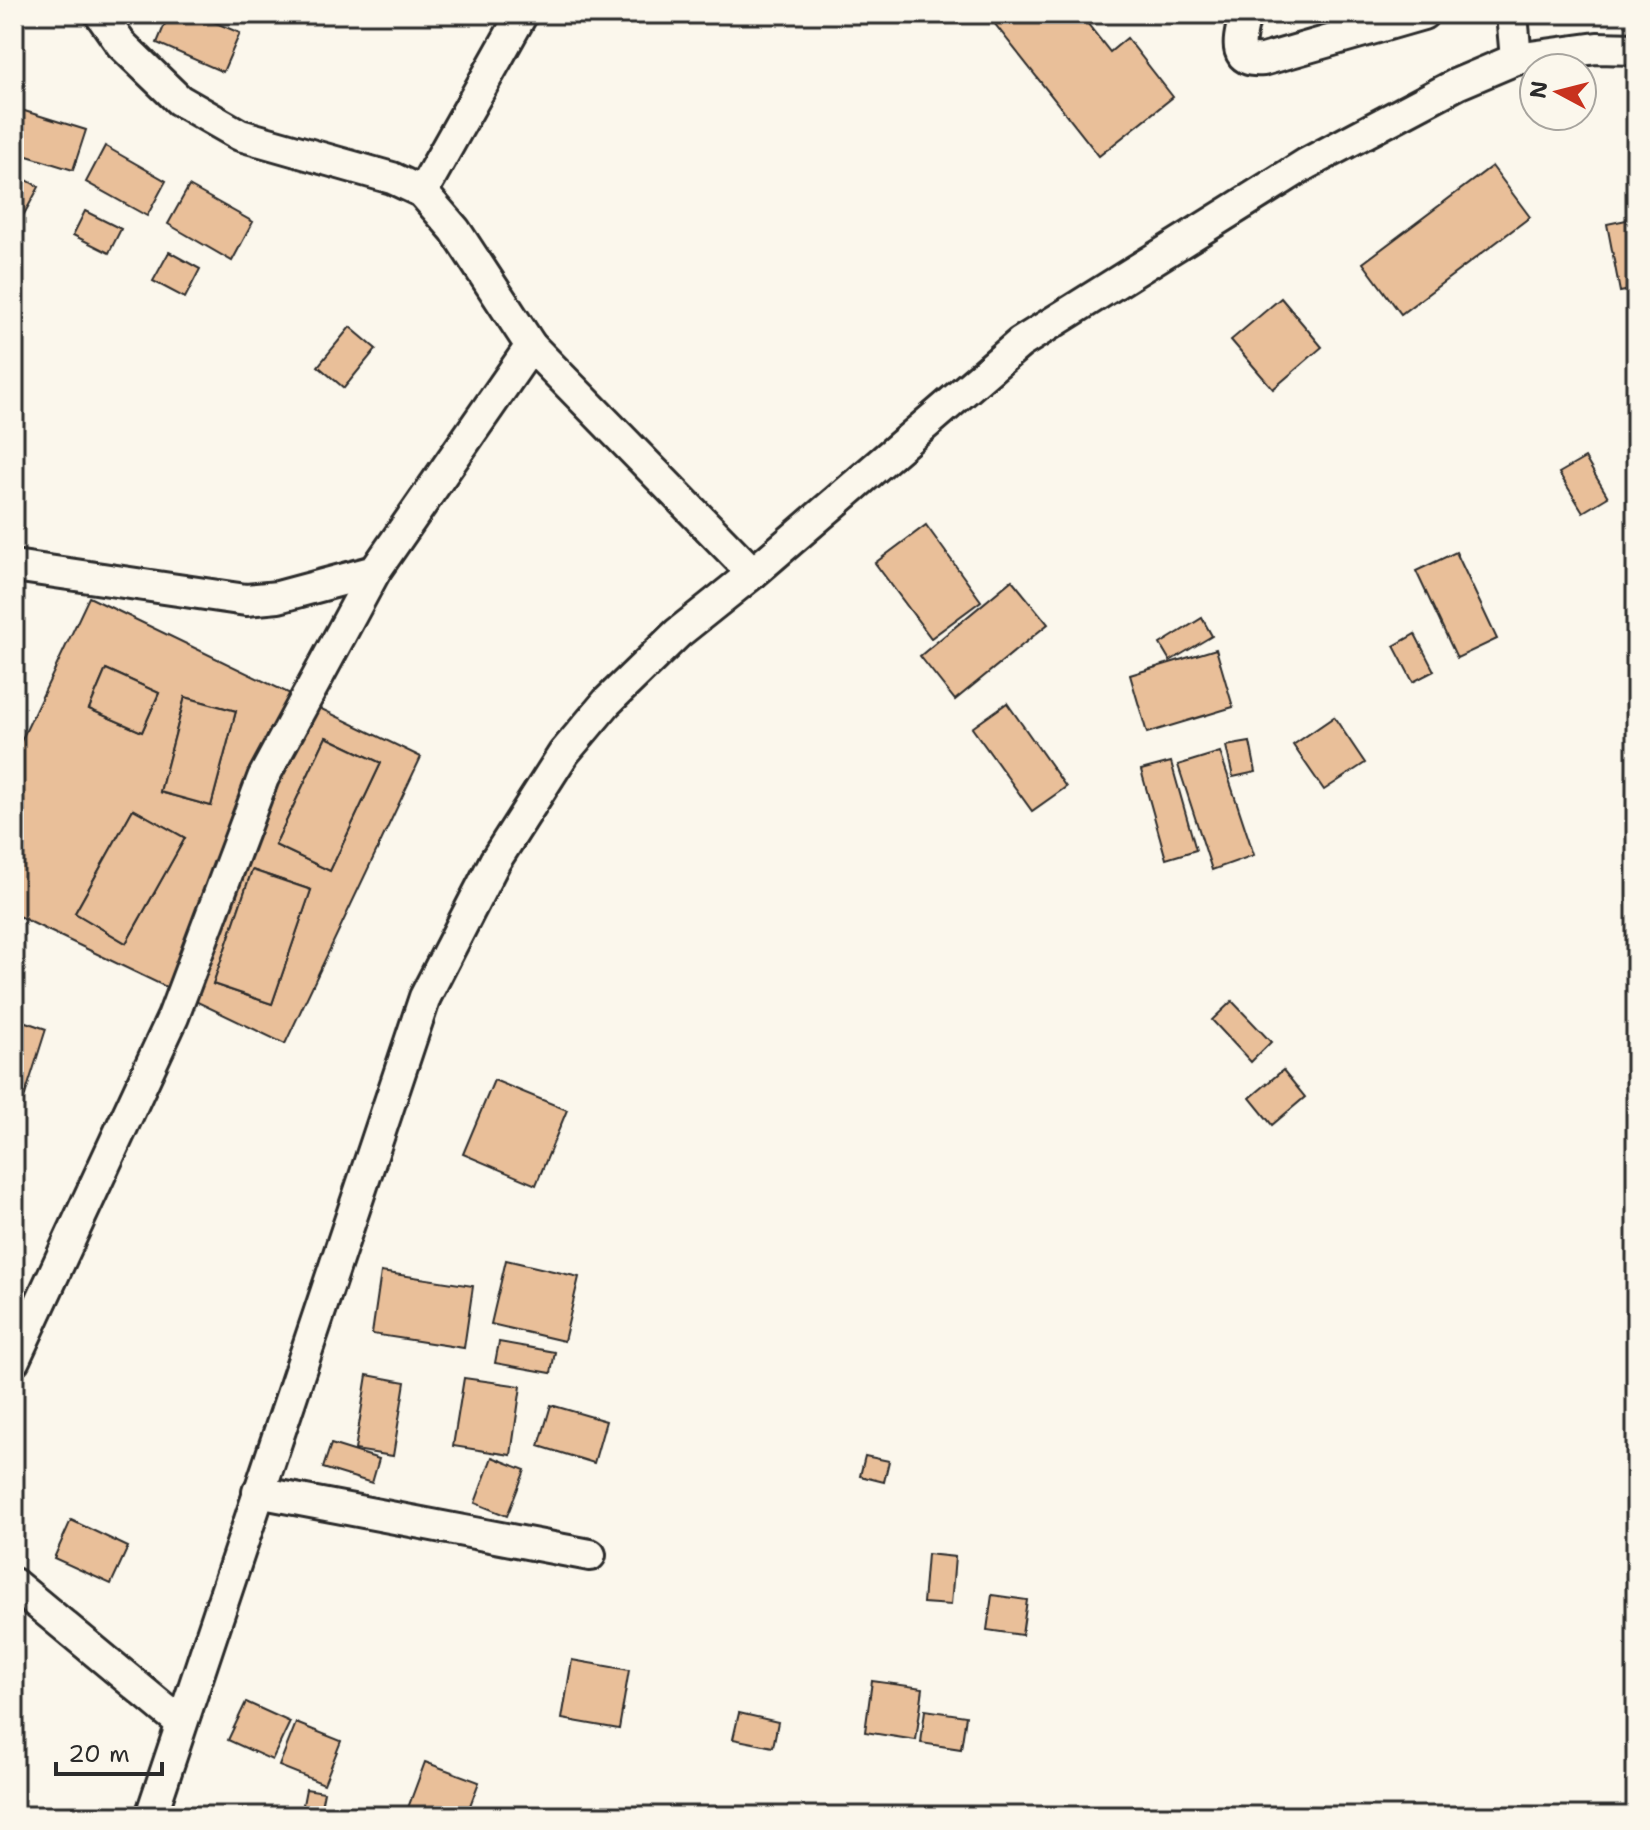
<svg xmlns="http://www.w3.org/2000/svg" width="1650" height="1830" font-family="'Shantell Sans',sans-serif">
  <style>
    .building { fill: #e9bf99; stroke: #2b2b2b; stroke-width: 2; fill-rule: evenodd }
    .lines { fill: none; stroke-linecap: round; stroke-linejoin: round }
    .minor-casing { stroke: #2b2b2b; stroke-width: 36 }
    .minor { stroke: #fbf7ec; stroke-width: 30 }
  </style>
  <rect width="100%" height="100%" fill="#fbf7ec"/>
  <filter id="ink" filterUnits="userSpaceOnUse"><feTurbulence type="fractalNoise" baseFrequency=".0125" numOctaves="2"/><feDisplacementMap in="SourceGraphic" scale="16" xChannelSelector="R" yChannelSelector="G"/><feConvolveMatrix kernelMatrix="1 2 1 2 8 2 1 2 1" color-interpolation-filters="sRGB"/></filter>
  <g filter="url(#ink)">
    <g class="building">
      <polygon points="169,14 195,14 240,33 223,72 157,43"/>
      <polygon points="987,14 1080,14 1110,52 1127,38 1173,97 1099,156"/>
      <polygon points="18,109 86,130 73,170 14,152 14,124"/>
      <polygon points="105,146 166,181 147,216 86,182"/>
      <polygon points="1492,166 1530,217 1401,314 1363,263"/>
      <polygon points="14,173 39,187 24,214 14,208"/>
      <polygon points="189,186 253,222 232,261 168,224"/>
      <polygon points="85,211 121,229 109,253 73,235"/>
      <polygon points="1636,218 1636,289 1620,292 1607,224"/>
      <polygon points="169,252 200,269 185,298 153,281"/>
      <polygon points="1281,298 1322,347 1273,389 1231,340"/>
      <polygon points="350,327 376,349 344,388 318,366"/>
      <polygon points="1585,458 1608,497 1583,512 1559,473"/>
      <polygon points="926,525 981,601 931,638 875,563"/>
      <polygon points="1456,552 1497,639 1457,658 1416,571"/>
      <polygon points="1012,580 1048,624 955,700 920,656"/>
      <path d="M89,597L421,757L285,1044L14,914V756ZM106,669L159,693L142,732L89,709ZM185,697L236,711L211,806L160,792ZM326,737L381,763L330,871L275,845ZM133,809L185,838L126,943L75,913ZM252,870L311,890L272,1004L213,984Z"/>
      <polygon points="1202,618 1212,636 1170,661 1160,644"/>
      <polygon points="1415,634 1434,671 1413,682 1394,646"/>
      <polygon points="1216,649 1233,707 1147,733 1130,675"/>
      <polygon points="106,669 159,693 142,732 89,709"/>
      <polygon points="185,697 236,711 211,806 160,792"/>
      <polygon points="1007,703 1066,787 1032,811 972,728"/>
      <polygon points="1334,717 1365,763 1324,790 1293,745"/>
      <polygon points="326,737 381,763 330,871 275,845"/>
      <polygon points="1250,742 1256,772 1233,777 1226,746"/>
      <polygon points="1220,752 1254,855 1212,870 1178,765"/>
      <polygon points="1171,762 1196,850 1166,859 1141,770"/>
      <polygon points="133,809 185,838 126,943 75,913"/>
      <polygon points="252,870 311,890 272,1004 213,984"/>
      <polygon points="1232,1001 1271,1042 1251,1062 1212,1020"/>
      <polygon points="14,1018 46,1029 14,1130"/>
      <polygon points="1283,1070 1305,1097 1272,1125 1250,1098"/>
      <polygon points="494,1080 567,1110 536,1185 463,1154"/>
      <polygon points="506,1260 579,1277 564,1341 491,1324"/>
      <polygon points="381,1272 473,1286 464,1348 372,1334"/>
      <polygon points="499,1342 555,1352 551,1373 495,1363"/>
      <polygon points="367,1375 405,1382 393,1456 355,1450"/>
      <polygon points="464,1378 521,1386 511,1455 453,1446"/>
      <polygon points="551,1405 606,1421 594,1463 539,1446"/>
      <polygon points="331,1444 379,1459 372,1483 323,1468"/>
      <polygon points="865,1456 889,1461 884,1482 860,1476"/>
      <polygon points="492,1457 525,1470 507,1516 475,1503"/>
      <polygon points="71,1520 128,1547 111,1584 54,1558"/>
      <polygon points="927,1554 955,1557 951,1605 923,1603"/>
      <polygon points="992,1595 1027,1600 1022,1635 987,1630"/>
      <polygon points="572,1660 629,1670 619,1729 562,1719"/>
      <polygon points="872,1681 923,1688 916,1740 865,1732"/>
      <polygon points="246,1702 290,1722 272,1760 228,1740"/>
      <polygon points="925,1710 966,1716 961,1749 921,1743"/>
      <polygon points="739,1713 778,1722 773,1747 733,1739"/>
      <polygon points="296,1723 341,1741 324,1784 279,1766"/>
      <polygon points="425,1762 479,1782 466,1816 405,1816"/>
      <polygon points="306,1789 324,1792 319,1816 301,1815"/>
    </g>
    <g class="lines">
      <g class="minor-casing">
        <g id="minor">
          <polyline points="100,14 121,44 179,100 240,135 392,178 422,192 455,230 531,346 753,573"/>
          <path d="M1245,14C1241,36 1229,63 1263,60L1423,14"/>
          <polyline points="1512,14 1516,59"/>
          <polyline points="422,192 522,14"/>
          <polyline points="14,566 246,600 278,597 375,571"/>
          <polyline points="14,1360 173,1017 263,778 375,571 531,346"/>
          <polyline points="258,1492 590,1555"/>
          <polyline points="14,1584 180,1722"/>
          <polyline points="151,1816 425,997 495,861 564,753 607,702 678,633 753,573 1020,343 1306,164 1457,84 1516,59 1597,48 1636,49"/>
        </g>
      </g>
      <use href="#minor" class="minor"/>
    </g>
  </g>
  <rect width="1650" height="1830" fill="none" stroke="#fbf7ec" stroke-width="48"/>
  <rect x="24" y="24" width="1602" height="1782" fill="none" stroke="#2b2b2b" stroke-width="3" filter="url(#ink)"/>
  <g transform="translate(1558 92) rotate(277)"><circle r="38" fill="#fbf7ec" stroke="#a8a59f" stroke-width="2"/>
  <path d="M0-6L14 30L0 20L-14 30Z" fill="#c8321e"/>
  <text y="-12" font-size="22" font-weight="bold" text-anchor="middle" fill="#2b2b2b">N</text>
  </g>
  <path d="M56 1762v12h106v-12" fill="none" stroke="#2b2b2b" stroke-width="4"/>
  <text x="68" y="1762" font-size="24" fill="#2b2b2b" stroke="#fbf7ec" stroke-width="6" paint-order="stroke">20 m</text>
</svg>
